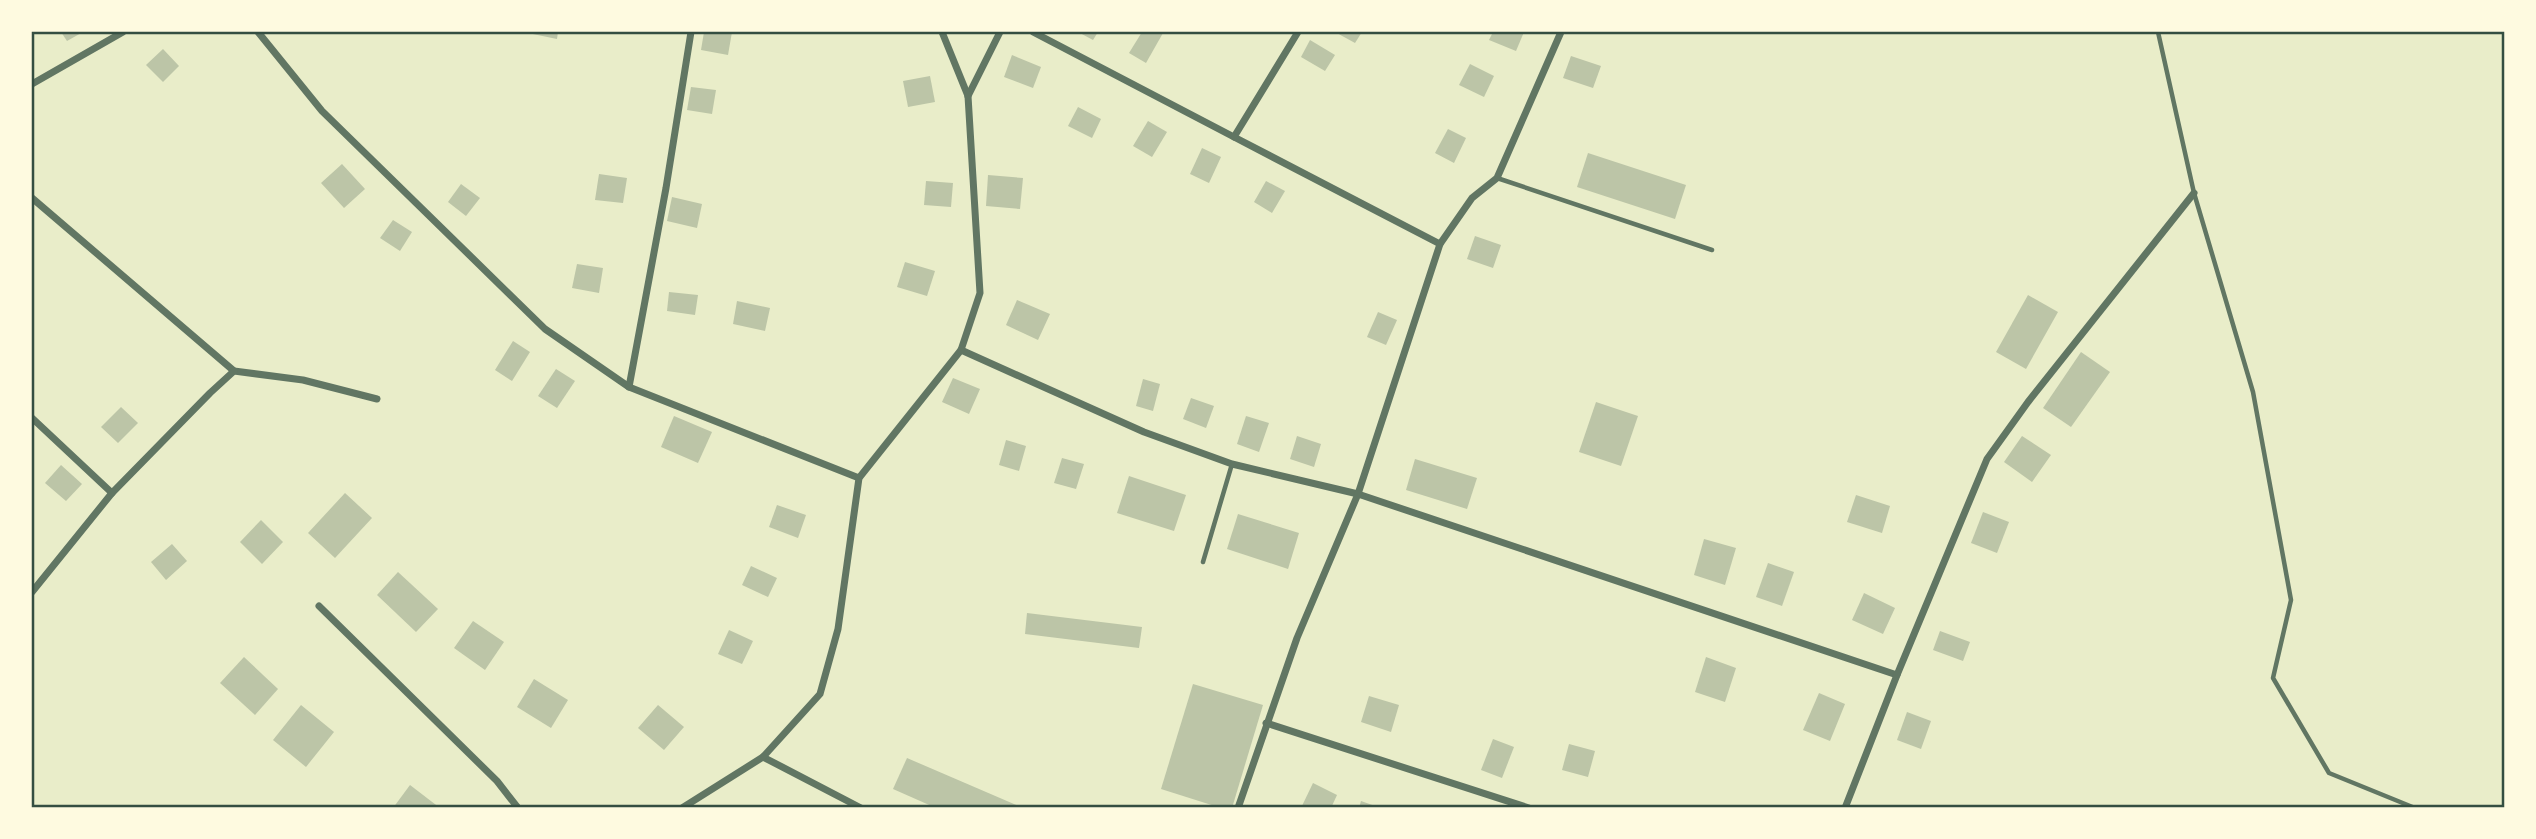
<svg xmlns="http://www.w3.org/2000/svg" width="2536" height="839" font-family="'Roboto Condensed',sans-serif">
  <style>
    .building { fill: #bcc5a7 }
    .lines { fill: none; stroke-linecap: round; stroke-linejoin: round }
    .service { stroke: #617663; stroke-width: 4.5 }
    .minor { stroke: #617663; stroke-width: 7 }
    .neatline { fill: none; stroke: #344e41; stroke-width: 2.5 }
  </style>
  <rect width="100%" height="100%" fill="#e9edc9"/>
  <g class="building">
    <polygon points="61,32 83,32 67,41"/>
    <polygon points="523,32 558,32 557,39"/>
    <polygon points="704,32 732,32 728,55 701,50"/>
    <polygon points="1078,32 1098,32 1093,40"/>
    <polygon points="1142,32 1163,33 1146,63 1129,53"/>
    <polygon points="1335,32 1362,32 1355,43"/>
    <polygon points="1493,32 1524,32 1516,51 1489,40"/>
    <polygon points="1310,40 1335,55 1325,71 1301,57"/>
    <polygon points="163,49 179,66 163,82 146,65"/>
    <polygon points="1012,55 1041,67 1033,88 1004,77"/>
    <polygon points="1571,56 1601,66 1593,88 1563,78"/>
    <polygon points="1470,64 1494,76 1484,97 1459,85"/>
    <polygon points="930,76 935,102 908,107 903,81"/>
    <polygon points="691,87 716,90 712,114 687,110"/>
    <polygon points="1078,107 1101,119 1092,138 1068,126"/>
    <polygon points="1148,121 1167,132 1152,157 1133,146"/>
    <polygon points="1448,129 1466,138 1454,163 1435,153"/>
    <polygon points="1202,148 1221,157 1209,183 1190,174"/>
    <polygon points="1588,153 1686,185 1675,219 1577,187"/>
    <polygon points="342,164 365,189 344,208 321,183"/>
    <polygon points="599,174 627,178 623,203 595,200"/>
    <polygon points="988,175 1023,178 1020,209 986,206"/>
    <polygon points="926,181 953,183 951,207 924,205"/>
    <polygon points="1266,181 1285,191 1272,213 1254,202"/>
    <polygon points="461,184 480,198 466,216 448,202"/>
    <polygon points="672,197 702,204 697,228 667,221"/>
    <polygon points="393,220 412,232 400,251 380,238"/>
    <polygon points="1475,236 1501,245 1493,268 1467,259"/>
    <polygon points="905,262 935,271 927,296 897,287"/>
    <polygon points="577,264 603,268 599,293 572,288"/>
    <polygon points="669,292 698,295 695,315 667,311"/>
    <polygon points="2028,295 2058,312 2026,369 1996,352"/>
    <polygon points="1017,300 1050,314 1038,340 1006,325"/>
    <polygon points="737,301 770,308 765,331 733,324"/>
    <polygon points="1378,312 1397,320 1386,345 1367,337"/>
    <polygon points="513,341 530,352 512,381 495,370"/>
    <polygon points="2081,352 2110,372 2071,427 2043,408"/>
    <polygon points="556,369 575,381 557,408 538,396"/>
    <polygon points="953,378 980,389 969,414 942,402"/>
    <polygon points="1143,379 1160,384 1153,411 1136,406"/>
    <polygon points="1191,398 1214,406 1206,428 1183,419"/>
    <polygon points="1596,402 1638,416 1621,466 1579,452"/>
    <polygon points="121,407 138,423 118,443 101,427"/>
    <polygon points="674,416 712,432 698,463 661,447"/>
    <polygon points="1246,416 1269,423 1259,452 1237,444"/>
    <polygon points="1297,436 1321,444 1314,467 1290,459"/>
    <polygon points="2022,436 2051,455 2032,482 2004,462"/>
    <polygon points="1006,440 1026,446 1019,471 999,465"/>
    <polygon points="1062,458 1084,464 1076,489 1054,483"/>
    <polygon points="1415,459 1477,478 1467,509 1406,490"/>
    <polygon points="61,465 82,484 66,501 45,483"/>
    <polygon points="1129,476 1186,495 1174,531 1117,513"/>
    <polygon points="345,493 372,518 335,558 308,533"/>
    <polygon points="1856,495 1890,506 1882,533 1847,522"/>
    <polygon points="777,505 806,515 798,538 769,527"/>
    <polygon points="1983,512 2009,522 1997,553 1971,543"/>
    <polygon points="1238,514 1299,533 1288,569 1227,549"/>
    <polygon points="261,520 283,542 262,564 240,542"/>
    <polygon points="1704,539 1736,548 1725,585 1694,575"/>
    <polygon points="172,544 187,561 166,580 151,562"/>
    <polygon points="1768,563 1794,572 1782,606 1756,597"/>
    <polygon points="751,566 777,578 768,597 742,585"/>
    <polygon points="398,572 438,609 416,632 377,595"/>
    <polygon points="1864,593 1895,608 1883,634 1852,620"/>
    <polygon points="1027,613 1142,627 1139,648 1025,634"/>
    <polygon points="473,621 504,642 485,670 454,648"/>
    <polygon points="729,630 753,641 742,664 718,654"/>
    <polygon points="1940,631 1970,642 1963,661 1933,650"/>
    <polygon points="244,657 278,689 255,715 220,683"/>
    <polygon points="1706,657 1736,668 1725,702 1695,692"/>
    <polygon points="534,679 568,700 551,728 517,707"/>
    <polygon points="1193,684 1263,705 1232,808 1221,808 1161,789"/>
    <polygon points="1819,693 1845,704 1830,741 1803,730"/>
    <polygon points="1369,696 1399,705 1391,732 1361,722"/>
    <polygon points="301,705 334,732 306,767 273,740"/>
    <polygon points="658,705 684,727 664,750 638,728"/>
    <polygon points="1907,712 1931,721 1921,749 1897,740"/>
    <polygon points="1493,739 1514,747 1502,778 1481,770"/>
    <polygon points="1569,744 1595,751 1588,777 1562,770"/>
    <polygon points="907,758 1023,808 936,808 893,789"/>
    <polygon points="1313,783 1337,795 1331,808 1301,808"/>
    <polygon points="410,785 440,808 393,808"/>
    <polygon points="1361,801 1378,807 1378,808 1359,808"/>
  </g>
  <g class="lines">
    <g class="service">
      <polyline points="2158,32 2194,193 2253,392 2291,600 2273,678 2329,773 2415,808"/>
      <polyline points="1497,178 1712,250"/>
      <polyline points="1203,562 1232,464"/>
    </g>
    <g class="minor">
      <polyline points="258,32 322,111 545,329 629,387 859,478"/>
      <polyline points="1033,32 1234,137 1298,32"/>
      <polyline points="32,84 123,32"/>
      <polyline points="968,96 1000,32"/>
      <polyline points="1234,137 1440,244"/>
      <polyline points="32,198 234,371 303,380 377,399"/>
      <polyline points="961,350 1144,432 1232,464 1358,494 1897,675"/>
      <polyline points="629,387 666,188 691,32"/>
      <polyline points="32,418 112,493"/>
      <polyline points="32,592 112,493 210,393 234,371"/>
      <polyline points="319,606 497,781 518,808"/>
      <polyline points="1266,723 1529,808"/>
      <polyline points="763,757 861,808"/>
      <polyline points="682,808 763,757 820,694 838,629 859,478 961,350 980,293 968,96 942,32"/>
      <polyline points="1238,808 1297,638 1358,494 1440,244 1472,198 1497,178 1561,32"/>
      <polyline points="1845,808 1897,675 1987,459 2028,402 2194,193"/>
    </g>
  </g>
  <rect width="2536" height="839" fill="none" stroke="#fefae0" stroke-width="66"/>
  <rect x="33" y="33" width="2470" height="773" class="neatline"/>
</svg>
